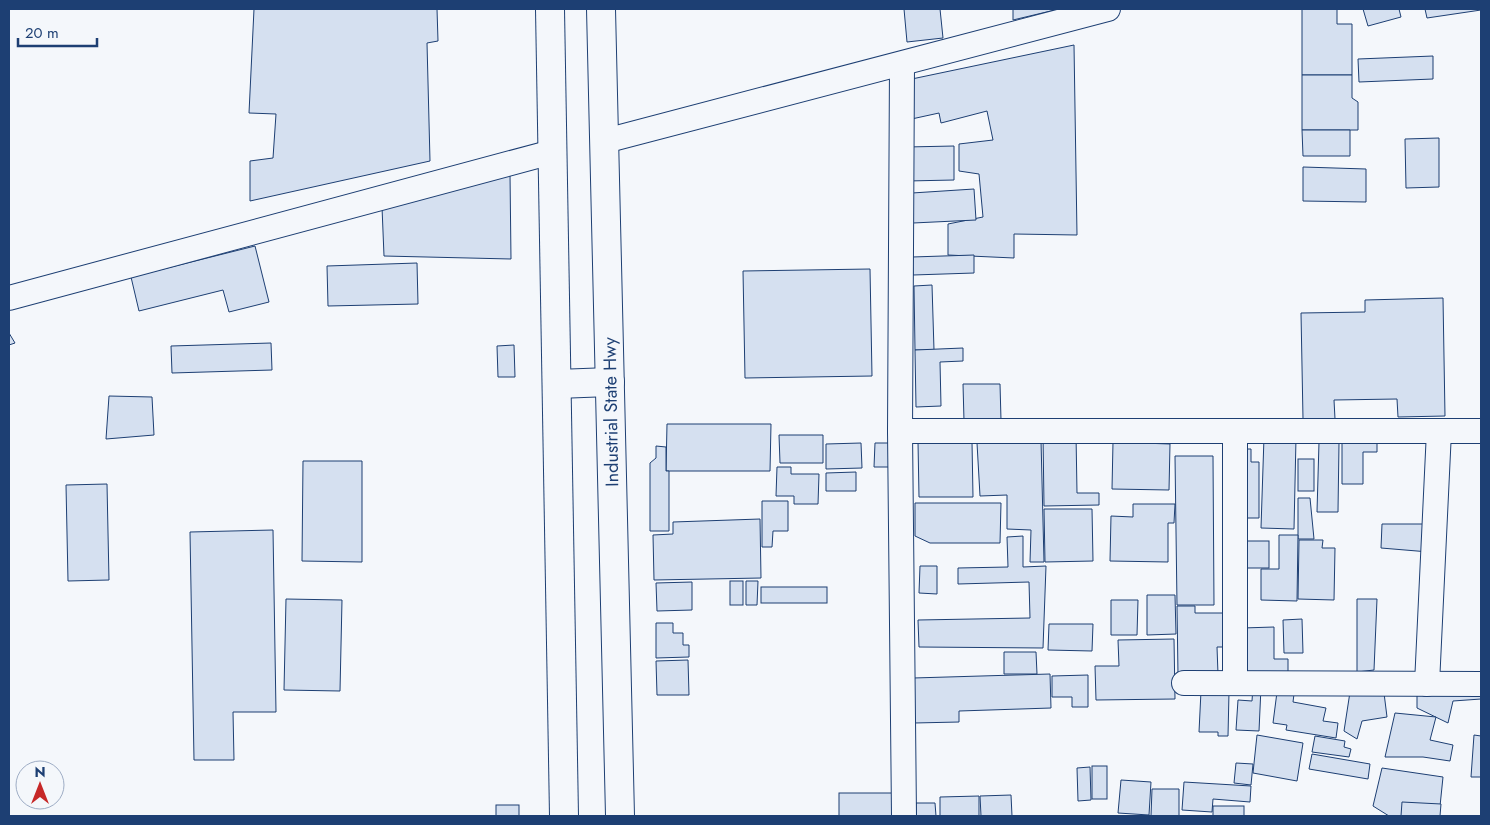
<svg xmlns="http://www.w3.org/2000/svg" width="1490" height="825" font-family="Jost,sans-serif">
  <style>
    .building { fill: #d5e0f0; stroke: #1d3f73 }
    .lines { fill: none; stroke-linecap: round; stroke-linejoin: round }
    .street-casing { stroke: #1d3f73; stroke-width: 26 }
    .secondary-casing { stroke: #1d3f73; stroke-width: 30 }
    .street { stroke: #f4f7fb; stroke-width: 24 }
    .secondary { stroke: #f4f7fb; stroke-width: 28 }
    .labels { text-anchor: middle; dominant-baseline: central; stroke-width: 4; stroke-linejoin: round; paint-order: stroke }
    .street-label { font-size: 18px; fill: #1d3f73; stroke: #f4f7fb }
  </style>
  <rect width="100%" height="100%" fill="#f4f7fb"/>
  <g class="building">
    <polygon points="254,9 437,9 438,41 427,43 430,161 250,201 250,161 273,158 276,114 249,113"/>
    <polygon points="904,9 940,9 943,38 907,42"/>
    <polygon points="1013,9 1059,9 1013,20"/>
    <polygon points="1302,9 1337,9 1337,24 1352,24 1352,75 1302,75"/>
    <polygon points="1363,9 1399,9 1401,17 1368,26"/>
    <polygon points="1425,9 1481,9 1481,10 1427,18"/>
    <polygon points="1074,45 1077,235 1014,234 1014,258 948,255 948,224 983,217 979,174 959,171 959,144 993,140 987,111 941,123 939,113 907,120 907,80"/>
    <polygon points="1433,56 1433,79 1359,82 1358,59"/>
    <polygon points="1302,75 1352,75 1352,98 1358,102 1358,130 1302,130"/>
    <polygon points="1302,130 1350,130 1350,156 1303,156"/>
    <polygon points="1439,138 1439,187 1406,188 1405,139"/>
    <polygon points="954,146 954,180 907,181 906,147"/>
    <polygon points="1303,167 1366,169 1366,202 1303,201"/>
    <polygon points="510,174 511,259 384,256 382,207"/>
    <polygon points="974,189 976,220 913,223 912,193"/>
    <polygon points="255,246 269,302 229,312 223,290 139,311 131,277"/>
    <polygon points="974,255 974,273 913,275 912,257"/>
    <polygon points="417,263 418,304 328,306 327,266"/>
    <polygon points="870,269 872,376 745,378 743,271"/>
    <polygon points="932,285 934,350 915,350 914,286"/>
    <polygon points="1443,298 1445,416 1398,417 1397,399 1334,400 1335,419 1303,419 1301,313 1365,312 1365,300"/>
    <polygon points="9,333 15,343 9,345"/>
    <polygon points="271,343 272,370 172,373 171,346"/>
    <polygon points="514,345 515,377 498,377 497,346"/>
    <polygon points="963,348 963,361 940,362 941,406 916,407 915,350"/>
    <polygon points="963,384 1000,384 1001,420 964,421"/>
    <polygon points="109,396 152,397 154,435 106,439"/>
    <polygon points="667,424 771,424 770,471 666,471"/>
    <polygon points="1076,434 1077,493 1099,493 1099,505 1044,506 1043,435"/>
    <polygon points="779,435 823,435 823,463 780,463"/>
    <polygon points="1264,437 1296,438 1294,529 1261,528"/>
    <polygon points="1041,440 1044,562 1030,562 1031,530 1007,529 1007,495 980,496 977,443"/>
    <polygon points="918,442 972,442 973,497 919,497"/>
    <polygon points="1113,442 1170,444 1169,490 1112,489"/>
    <polygon points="1319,442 1339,443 1338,512 1317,512"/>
    <polygon points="1342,442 1377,442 1377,452 1363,452 1363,484 1342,484"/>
    <polygon points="861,443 862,468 826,469 826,444"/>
    <polygon points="875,443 890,443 890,467 874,467"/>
    <polygon points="656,446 666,447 666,471 669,471 669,531 650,531 650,463 656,458"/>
    <polygon points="1244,449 1251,449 1251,462 1259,462 1259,518 1244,518"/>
    <polygon points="1175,456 1213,456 1214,605 1177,605"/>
    <rect x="1298" y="459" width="16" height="32"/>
    <polygon points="303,461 362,461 362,562 302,561"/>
    <polygon points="777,467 791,467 791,474 819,474 818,504 794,504 794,496 776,496"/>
    <polygon points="856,472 856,491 826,491 826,473"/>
    <polygon points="107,484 109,580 68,581 66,485"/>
    <polygon points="1298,498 1310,498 1314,539 1298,539"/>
    <polygon points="762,501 788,501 788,531 773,531 772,547 762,547"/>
    <polygon points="915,503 1001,503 1000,543 930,543 915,536"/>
    <polygon points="1133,504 1175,504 1174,523 1168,523 1168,562 1110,561 1111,516 1133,517"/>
    <polygon points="1044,509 1092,509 1093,561 1045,562"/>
    <polygon points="760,519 761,578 654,580 653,535 673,534 673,522"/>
    <polygon points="1382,524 1430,524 1429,552 1381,548"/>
    <polygon points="273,530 276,712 233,712 234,760 194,760 190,532"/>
    <polygon points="1279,535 1298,535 1297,601 1261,600 1261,569 1279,569"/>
    <polygon points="1023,536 1023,567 1046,566 1043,648 919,647 918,620 1030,618 1029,582 958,584 958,568 1008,567 1007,537"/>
    <polygon points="1299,540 1323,540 1322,548 1335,548 1334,600 1298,599"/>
    <rect x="1241" y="541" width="28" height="27"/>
    <polygon points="920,566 937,566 937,594 919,593"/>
    <rect x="730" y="581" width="13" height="24"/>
    <polygon points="746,581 758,581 757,605 746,605"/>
    <polygon points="692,582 692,610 657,611 656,583"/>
    <rect x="761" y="587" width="66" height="16"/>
    <polygon points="1147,595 1175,595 1176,634 1147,635"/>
    <polygon points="286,599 342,600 340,691 284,690"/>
    <polygon points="1357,599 1377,599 1374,670 1357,672"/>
    <polygon points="1111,600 1138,600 1137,635 1111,635"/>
    <polygon points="1177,606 1195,606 1195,613 1226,613 1227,647 1217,647 1218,674 1178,675"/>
    <polygon points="1302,619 1303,653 1284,653 1283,620"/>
    <polygon points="656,623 673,623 673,633 683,633 683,645 689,645 689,657 656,658"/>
    <polygon points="1049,624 1093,624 1092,651 1048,650"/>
    <polygon points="1274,627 1274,659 1288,659 1288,676 1242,676 1242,628"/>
    <polygon points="1174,639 1175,699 1096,700 1095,666 1119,666 1118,640"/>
    <polygon points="1004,652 1036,652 1037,674 1004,674"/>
    <polygon points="688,660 689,695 657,695 656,661"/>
    <polygon points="1050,674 1051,708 959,711 959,722 914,723 913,678"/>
    <polygon points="1088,675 1088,707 1072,707 1072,697 1052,697 1052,676"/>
    <polygon points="1253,686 1261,687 1259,731 1236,730 1238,700 1252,701"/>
    <polygon points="1481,690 1481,699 1453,701 1448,723 1417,708 1417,692"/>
    <polygon points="1201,691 1229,692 1228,736 1218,736 1218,732 1199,732"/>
    <polygon points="1277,692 1294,694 1293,702 1326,708 1323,721 1338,723 1336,738 1286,730 1287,725 1273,723"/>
    <polygon points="1350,692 1384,693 1387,717 1362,721 1357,739 1344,731"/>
    <polygon points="1395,713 1436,717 1430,740 1453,745 1450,761 1423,757 1385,757"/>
    <polygon points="1257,735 1303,743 1297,781 1253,773"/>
    <polygon points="1474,735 1481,736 1481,777 1471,777"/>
    <polygon points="1315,736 1345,741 1344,747 1351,749 1349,757 1312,752"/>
    <polygon points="1312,754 1370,764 1368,779 1309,769"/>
    <polygon points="1236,763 1253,764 1251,785 1234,783"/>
    <rect x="1092" y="766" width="15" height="33"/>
    <polygon points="1090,767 1091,800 1078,801 1077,768"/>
    <polygon points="1382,768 1443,777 1439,816 1389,816 1373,806"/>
    <polygon points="1121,780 1151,782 1149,815 1118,813"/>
    <polygon points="1184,782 1251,786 1250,802 1213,799 1212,812 1182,810"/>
    <polygon points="1152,789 1179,789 1179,816 1151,816"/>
    <rect x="839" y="793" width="57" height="23"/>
    <polygon points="1011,795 1012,816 981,816 980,796"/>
    <polygon points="979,796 979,816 940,816 940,797"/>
    <polygon points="1402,802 1441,804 1440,816 1401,816"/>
    <polygon points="916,803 935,803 936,816 916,816"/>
    <rect x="496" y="805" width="23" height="11"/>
    <rect x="1213" y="806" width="31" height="10"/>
  </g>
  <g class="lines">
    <g class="street-casing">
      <g id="street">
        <polyline points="902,65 900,431 1481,431"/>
        <polyline points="605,141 1108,9"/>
        <polyline points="9,298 552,152"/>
        <polyline points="900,431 904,816"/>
        <polyline points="1235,431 1235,683"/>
        <polyline points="1184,683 1481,684"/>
        <polyline points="1427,684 1439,431"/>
      </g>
    </g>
    <g class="secondary-casing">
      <g id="secondary">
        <polyline points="550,9 564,816"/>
        <polyline points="601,9 620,816"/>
        <polyline points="557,384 610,382"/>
      </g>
    </g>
    <use href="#street" class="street"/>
    <use href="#secondary" class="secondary"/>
  </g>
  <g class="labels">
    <g class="street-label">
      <text transform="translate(611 412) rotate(-91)">Industrial State Hwy</text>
    </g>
  </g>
  <rect width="1490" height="825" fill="none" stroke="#1d3f73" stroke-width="20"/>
  <g transform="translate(40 785)"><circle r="24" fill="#f4f7fb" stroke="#9eadc5"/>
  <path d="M0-4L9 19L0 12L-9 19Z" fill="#c62828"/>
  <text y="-8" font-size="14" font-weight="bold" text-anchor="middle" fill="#1d3f73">N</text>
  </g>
  <path d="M18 38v8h79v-8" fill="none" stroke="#1d3f73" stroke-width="2.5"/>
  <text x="25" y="38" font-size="15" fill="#1d3f73" stroke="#f4f7fb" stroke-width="4" paint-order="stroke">20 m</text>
</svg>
